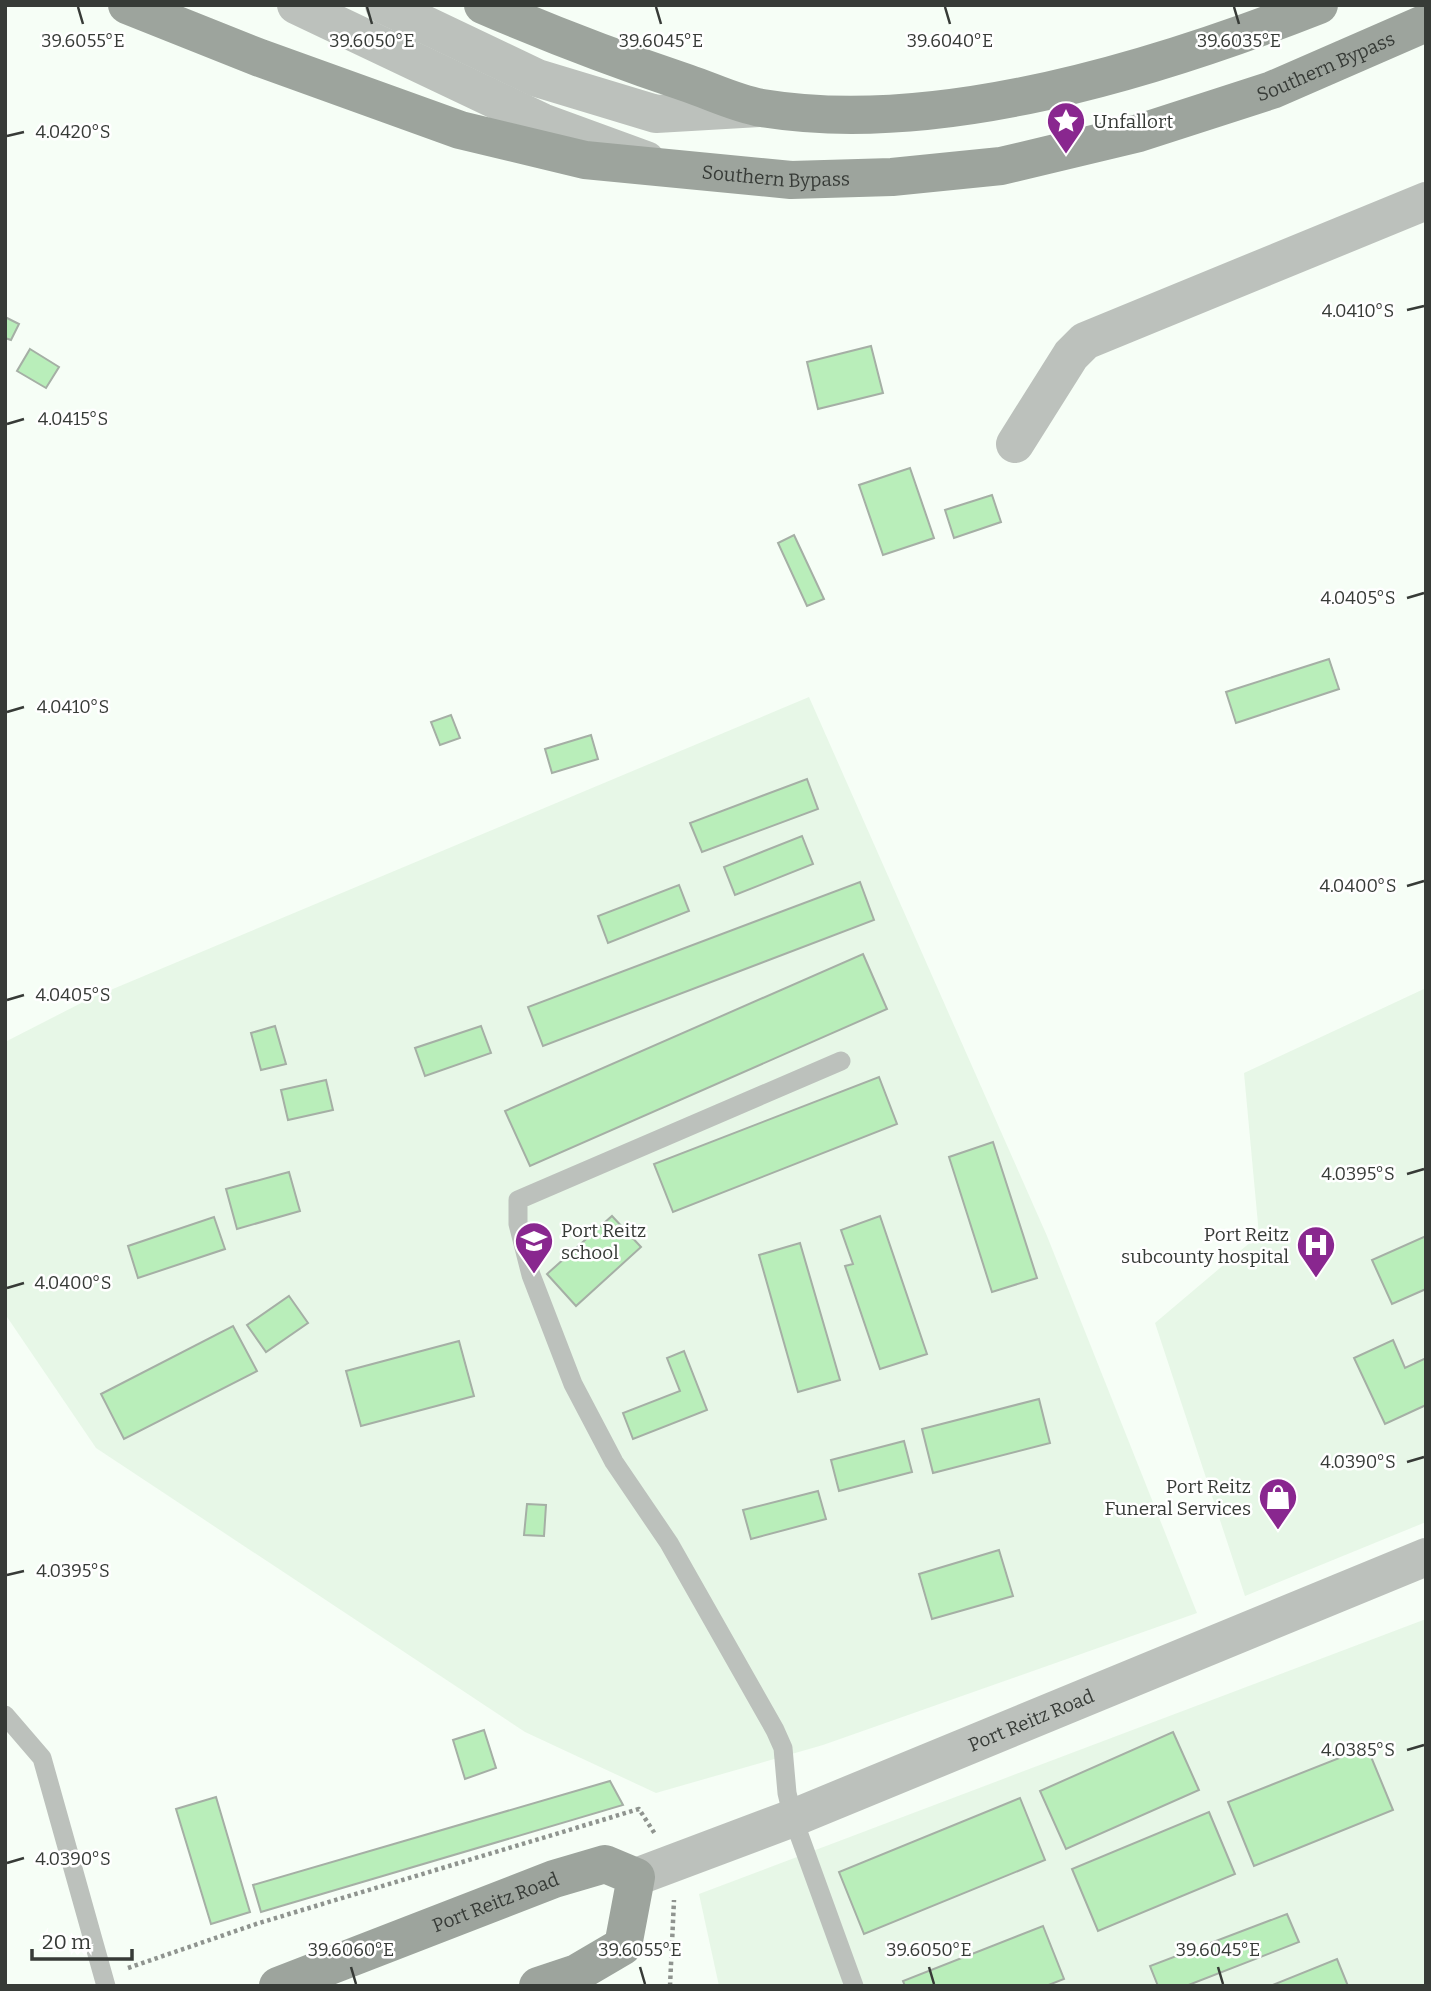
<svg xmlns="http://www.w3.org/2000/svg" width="1431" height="1991" font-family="Bitter,serif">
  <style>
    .built { fill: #e7f7e7 }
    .building { fill: #b9eeba; stroke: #a5afa5; stroke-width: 2 }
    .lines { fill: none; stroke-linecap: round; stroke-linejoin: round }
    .path { stroke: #8f948f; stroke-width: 4.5; stroke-dasharray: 3.5 3.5; stroke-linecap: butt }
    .service { stroke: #bcc1bc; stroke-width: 19 }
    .minor { stroke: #bcc1bc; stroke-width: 38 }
    .secondary { stroke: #9da49d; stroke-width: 38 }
    .ticks { fill: none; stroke: #373b37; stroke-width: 2.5 }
    .labels { text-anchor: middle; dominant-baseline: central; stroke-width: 5; stroke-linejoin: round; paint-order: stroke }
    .street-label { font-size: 19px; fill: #373b37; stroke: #fff }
    .poi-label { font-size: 19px; fill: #373b37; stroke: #fff; text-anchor: start }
    .ticks-label { font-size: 18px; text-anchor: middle; fill: #373b37; stroke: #fff; stroke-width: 5; stroke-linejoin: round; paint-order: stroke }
  </style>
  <rect width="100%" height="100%" fill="#f6fef6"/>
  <g class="built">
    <polygon points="809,697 1047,1236 1197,1613 823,1745 656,1793 525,1732 96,1448 5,1314 5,1042 89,999"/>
    <polygon points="1426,988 1426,1522 1245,1596 1155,1323 1259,1235 1244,1073"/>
    <polygon points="1426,1619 1426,1986 719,1986 699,1894"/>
  </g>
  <g class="building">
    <polygon points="5,317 19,324 11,340 5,338"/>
    <polygon points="871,346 883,393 818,409 807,362"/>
    <polygon points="30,349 59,367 46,388 17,371"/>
    <polygon points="910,468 934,538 883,555 859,485"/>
    <polygon points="992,495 1001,522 954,538 945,510"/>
    <polygon points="794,535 824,599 807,606 778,543"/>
    <polygon points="1329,659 1339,689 1236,723 1226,692"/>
    <polygon points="451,715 460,738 440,745 431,722"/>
    <polygon points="591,735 598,759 552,773 545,749"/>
    <polygon points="807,779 818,809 702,852 690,823"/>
    <polygon points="802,836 813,864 735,895 724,867"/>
    <polygon points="860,882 874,920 543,1046 528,1007"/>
    <polygon points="679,885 689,911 608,943 598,916"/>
    <polygon points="863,954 887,1009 530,1166 505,1111"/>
    <polygon points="275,1026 286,1064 261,1070 251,1033"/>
    <polygon points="481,1026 491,1053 425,1076 415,1048"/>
    <polygon points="879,1077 897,1124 673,1212 654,1164"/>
    <polygon points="326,1080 333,1110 288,1120 281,1090"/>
    <polygon points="993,1142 1037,1278 992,1292 949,1157"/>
    <polygon points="289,1172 300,1211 237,1229 226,1189"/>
    <polygon points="612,1216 641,1247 576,1306 547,1274"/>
    <polygon points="880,1216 927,1354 880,1369 845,1266 853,1264 841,1230"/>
    <polygon points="214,1217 225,1249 138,1278 128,1246"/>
    <polygon points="1426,1236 1426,1289 1392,1304 1372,1260"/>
    <polygon points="800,1243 840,1380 798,1392 759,1255"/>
    <polygon points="289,1296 308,1323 266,1352 247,1325"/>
    <polygon points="233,1326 257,1371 124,1439 101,1394"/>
    <polygon points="1393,1340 1405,1368 1426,1358 1426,1405 1385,1424 1354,1358"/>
    <polygon points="459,1341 474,1396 361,1426 346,1371"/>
    <polygon points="684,1351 707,1410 633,1439 623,1413 680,1391 667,1358"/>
    <polygon points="1039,1399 1050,1443 933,1473 922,1429"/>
    <polygon points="904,1441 912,1472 839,1491 831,1460"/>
    <polygon points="818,1491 826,1519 751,1539 743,1510"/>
    <polygon points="527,1504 546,1505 544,1536 524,1535"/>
    <polygon points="999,1550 1013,1596 932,1619 919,1574"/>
    <polygon points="484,1730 496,1768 465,1779 453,1740"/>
    <polygon points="1173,1732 1199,1790 1066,1849 1040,1791"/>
    <polygon points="1367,1747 1393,1810 1254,1866 1228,1802"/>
    <polygon points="610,1781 623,1805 261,1912 253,1885"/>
    <polygon points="216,1797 250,1912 211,1924 176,1809"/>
    <polygon points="1020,1798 1045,1860 864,1934 839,1872"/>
    <polygon points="1209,1812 1235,1874 1098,1931 1072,1869"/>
    <polygon points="1287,1914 1299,1942 1186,1986 1158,1986 1150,1966"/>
    <polygon points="1043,1926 1064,1979 1046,1986 905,1986 903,1981"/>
    <polygon points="1337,1959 1348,1986 1270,1986"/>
  </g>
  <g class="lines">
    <g class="path">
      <polyline points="128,1968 259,1923 639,1809 655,1834"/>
      <polyline points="670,1986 674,1900"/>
    </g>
    <g class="service">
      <polyline points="841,1061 518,1200 518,1224 531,1275 573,1384 614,1462 669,1543 775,1730 783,1748 787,1793 793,1818 854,1986"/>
      <polyline points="5,1715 42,1758 106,1986"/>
    </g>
    <g class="minor">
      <polyline points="296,5 542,122 646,160"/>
      <polyline points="384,5 537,78 656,114 759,108"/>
      <polyline points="1015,444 1071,355 1085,341 1426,201"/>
      <path id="s1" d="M636,1877L793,1818L1426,1557"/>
    </g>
    <g class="secondary">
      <path id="s2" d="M127,5L260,58L460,130L585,160L791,180L892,177L1001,166L1139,133L1272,90L1426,23"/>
      <path d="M483,5C550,34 618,60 687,83C711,91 737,104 762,108C938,137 1156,69 1319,5"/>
      <path id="s3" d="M278,1986L554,1879L605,1864L636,1877L623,1946L577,1973L538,1986"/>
    </g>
  </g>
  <path class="ticks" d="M78,7L83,24M367,7L372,24M656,7L661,24M945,7L950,24M1234,7L1239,24M7,136L24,132M1407,310L1424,306M7,424L24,419M1407,598L1424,593M7,712L24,707M1407,886L1424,881M7,1000L24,995M1407,1174L1424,1169M7,1288L24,1283M1407,1462L1424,1457M7,1575L24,1571M1407,1750L1424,1745M7,1863L24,1858M351,1967L356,1984M640,1967L645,1984M929,1967L934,1984M1218,1967L1223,1984"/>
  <defs>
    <g id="sight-pin" transform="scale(2.0125)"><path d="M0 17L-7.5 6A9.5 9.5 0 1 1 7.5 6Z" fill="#89278f" stroke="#fff"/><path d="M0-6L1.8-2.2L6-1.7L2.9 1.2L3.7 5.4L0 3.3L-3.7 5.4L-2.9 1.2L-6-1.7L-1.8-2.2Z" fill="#fff"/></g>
    <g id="school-pin" transform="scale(2.0125)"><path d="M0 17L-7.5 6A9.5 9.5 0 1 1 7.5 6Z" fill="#89278f" stroke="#fff"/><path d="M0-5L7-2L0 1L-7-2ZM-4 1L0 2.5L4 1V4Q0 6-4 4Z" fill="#fff"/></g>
    <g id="hospital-pin" transform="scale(2.0125)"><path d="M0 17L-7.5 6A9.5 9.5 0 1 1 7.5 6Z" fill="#89278f" stroke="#fff"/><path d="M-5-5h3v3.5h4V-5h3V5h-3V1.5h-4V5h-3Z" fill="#fff"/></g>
    <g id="shop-pin" transform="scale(2.0125)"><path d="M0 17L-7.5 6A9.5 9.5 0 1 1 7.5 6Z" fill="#89278f" stroke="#fff"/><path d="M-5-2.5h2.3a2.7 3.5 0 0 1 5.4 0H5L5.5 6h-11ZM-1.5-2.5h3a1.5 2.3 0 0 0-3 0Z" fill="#fff"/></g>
  </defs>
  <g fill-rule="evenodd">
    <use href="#sight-pin" x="1066" y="121"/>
    <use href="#school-pin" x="534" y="1241"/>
    <use href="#hospital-pin" x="1316" y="1245"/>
    <use href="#shop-pin" x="1278" y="1497"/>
  </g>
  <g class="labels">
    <g class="street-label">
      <text stroke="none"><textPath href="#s2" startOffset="1242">Southern Bypass</textPath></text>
      <text stroke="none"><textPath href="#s2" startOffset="676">Southern Bypass</textPath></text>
      <text stroke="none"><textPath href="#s1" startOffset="425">Port Reitz Road</textPath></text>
      <text stroke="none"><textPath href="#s3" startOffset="233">Port Reitz Road</textPath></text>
    </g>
    <g class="poi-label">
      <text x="1093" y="121">Unfallort</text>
      <text x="561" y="1230">Port Reitz<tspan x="561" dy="22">school</tspan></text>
      <text x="1289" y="1234" text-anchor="end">Port Reitz<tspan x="1289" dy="22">subcounty hospital</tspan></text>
      <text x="1251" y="1486" text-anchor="end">Port Reitz<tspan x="1251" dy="22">Funeral Services</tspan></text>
    </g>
  </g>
  <g class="ticks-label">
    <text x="83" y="47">39.6055°E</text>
    <text x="372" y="47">39.6050°E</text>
    <text x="661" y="47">39.6045°E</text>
    <text x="950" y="47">39.6040°E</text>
    <text x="1239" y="47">39.6035°E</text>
    <text x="73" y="138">4.0420°S</text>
    <text x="1358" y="317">4.0410°S</text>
    <text x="73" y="425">4.0415°S</text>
    <text x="1358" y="604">4.0405°S</text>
    <text x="73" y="713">4.0410°S</text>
    <text x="1358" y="892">4.0400°S</text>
    <text x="73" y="1001">4.0405°S</text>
    <text x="1358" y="1180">4.0395°S</text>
    <text x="73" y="1289">4.0400°S</text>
    <text x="1358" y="1468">4.0390°S</text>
    <text x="73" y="1577">4.0395°S</text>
    <text x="1358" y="1756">4.0385°S</text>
    <text x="73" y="1865">4.0390°S</text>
    <text x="351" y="1956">39.6060°E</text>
    <text x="640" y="1956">39.6055°E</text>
    <text x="929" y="1956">39.6050°E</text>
    <text x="1218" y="1956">39.6045°E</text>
  </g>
  <rect width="1431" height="1991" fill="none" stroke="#373b37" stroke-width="14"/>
  <path d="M32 1949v10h100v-10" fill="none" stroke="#373b37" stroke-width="3.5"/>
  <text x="42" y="1949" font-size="21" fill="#373b37" stroke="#ffffff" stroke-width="5" paint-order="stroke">20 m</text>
</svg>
